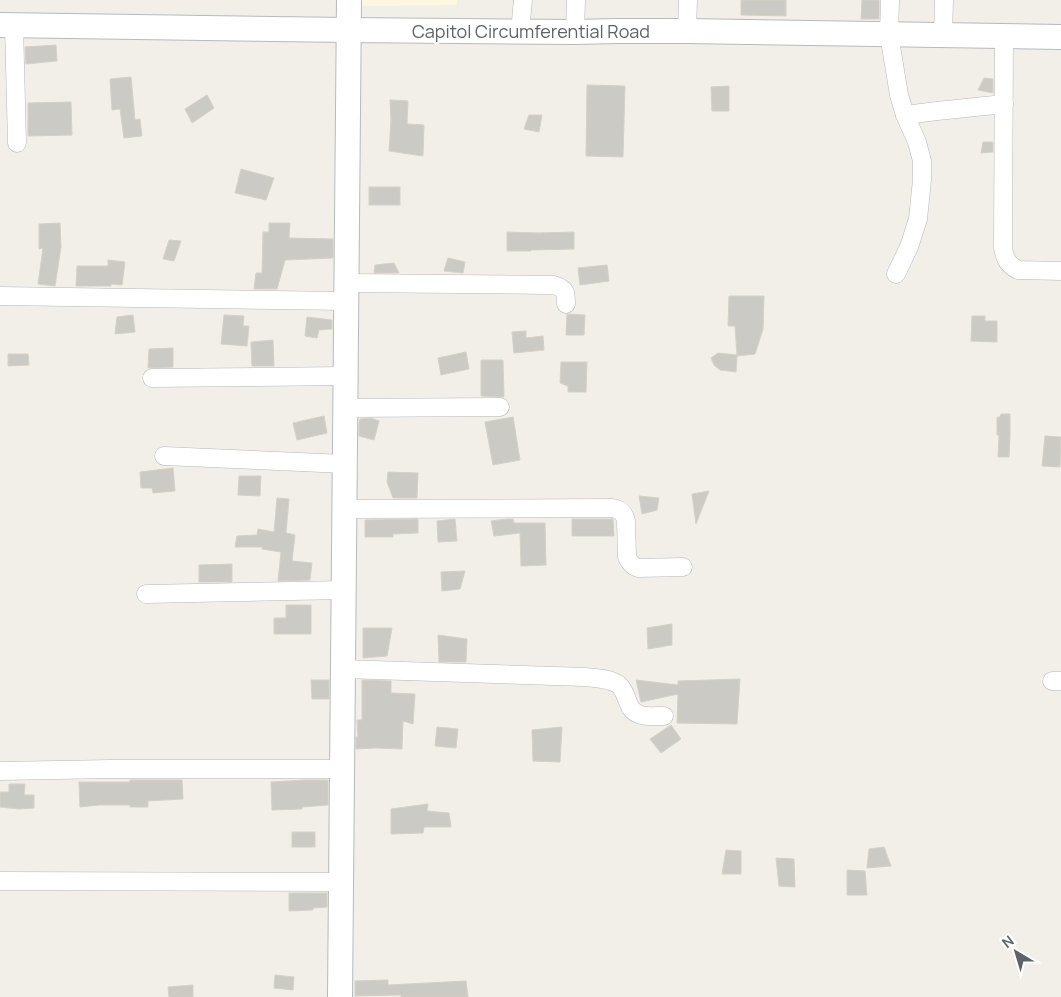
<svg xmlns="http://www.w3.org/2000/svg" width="1061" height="997" font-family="Manrope,sans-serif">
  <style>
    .commercial { fill: #fef7e0 }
    .building { fill: #cccac5; stroke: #d6d1c6 }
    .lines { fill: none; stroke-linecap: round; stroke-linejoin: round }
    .street-casing { stroke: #b5b8bc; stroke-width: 19 }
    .secondary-casing { stroke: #b6babf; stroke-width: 26 }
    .street { stroke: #fff; stroke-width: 18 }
    .secondary { stroke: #fff; stroke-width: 24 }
    .labels { text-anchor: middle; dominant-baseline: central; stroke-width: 4.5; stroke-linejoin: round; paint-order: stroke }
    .street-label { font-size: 18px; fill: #5f6368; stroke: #fff }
  </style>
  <rect width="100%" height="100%" fill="#f1efe8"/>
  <polygon class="commercial" points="361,0 457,0 457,5 361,6"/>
  <g class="building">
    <polygon points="741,0 786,0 786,16 741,15"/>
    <polygon points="862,0 879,0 879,19 861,19"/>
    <polygon points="56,45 57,61 26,64 25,47"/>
    <polygon points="131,77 135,120 140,119 142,136 124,138 120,109 112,110 110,79"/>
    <polygon points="984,78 993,79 993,93 978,90"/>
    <polygon points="587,85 625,86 623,157 586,156"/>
    <polygon points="729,86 729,111 712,111 711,87"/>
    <polygon points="207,95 214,108 192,123 185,109"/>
    <polygon points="390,100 408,101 407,124 424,125 423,156 389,151 391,120"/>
    <polygon points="71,102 72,135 28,136 28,103"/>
    <polygon points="529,115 542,115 539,132 524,129"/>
    <polygon points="983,142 993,142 993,152 981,153"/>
    <polygon points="241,169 274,178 266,200 235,193"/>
    <rect x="369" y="187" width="31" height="18"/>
    <polygon points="60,223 61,247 55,286 38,284 43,248 39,249 39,224"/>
    <polygon points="269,223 290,223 289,238 333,239 333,258 285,260 277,289 254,289 256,273 262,273 263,232 269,232"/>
    <polygon points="507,232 539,233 574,232 574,249 531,250 531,251 507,251"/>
    <polygon points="169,240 181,241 174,261 163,259"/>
    <polygon points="448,258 465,262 463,273 444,271"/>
    <polygon points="108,260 125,262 122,285 111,284 111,286 76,286 77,266 108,266"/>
    <polygon points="394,263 399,273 374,273 375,265"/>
    <polygon points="607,265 609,281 580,285 578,268"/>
    <polygon points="729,296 764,296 763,329 755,354 737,356 736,372 720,370 714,365 711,358 718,353 737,355 735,326 728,326"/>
    <polygon points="567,314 585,315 584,335 566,335"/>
    <polygon points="133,315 135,332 115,334 117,317"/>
    <polygon points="224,315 244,316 243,326 249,326 247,346 221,344"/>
    <polygon points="972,316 985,316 985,321 997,321 997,342 971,341"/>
    <polygon points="307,317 332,320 332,329 319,330 317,338 305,336"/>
    <polygon points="526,331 526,338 543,336 544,350 514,353 512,332"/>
    <polygon points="273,340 274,366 252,366 251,342"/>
    <polygon points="173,348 173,367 148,368 149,349"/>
    <polygon points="466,352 469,369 441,375 438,358"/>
    <polygon points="8,354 28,354 29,365 8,366"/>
    <polygon points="481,360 503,360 504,397 481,396"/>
    <polygon points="561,362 587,362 586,392 568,392 568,386 560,383"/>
    <polygon points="1001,414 1010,414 1010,436 1009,457 998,457 999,435 997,435 997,417 1000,417"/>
    <polygon points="324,416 327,433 297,440 293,423"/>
    <polygon points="513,417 520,460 493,465 485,422"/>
    <polygon points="371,418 379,421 374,440 359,436 359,424 360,419"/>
    <polygon points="1045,436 1061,437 1060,467 1042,466"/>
    <polygon points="173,468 175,491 153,493 152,488 141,488 140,472"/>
    <polygon points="388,472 418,473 417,498 393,498 387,482"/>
    <polygon points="239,476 261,476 260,496 238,495"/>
    <polygon points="709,491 696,524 692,494"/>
    <polygon points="639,496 659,498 657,510 642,514"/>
    <polygon points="277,498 289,499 286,533 295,535 292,561 312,563 310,580 278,581 281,552 262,549 263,547 235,547 237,536 257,535 258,529 274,532"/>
    <polygon points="418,519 418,533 393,534 393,537 365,537 365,520"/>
    <polygon points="455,519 457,541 438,542 437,521"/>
    <polygon points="507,519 513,519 514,523 545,523 546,565 521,566 520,533 494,536 491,521"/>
    <polygon points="572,519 613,519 614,536 572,536"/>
    <polygon points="232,564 232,582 199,582 199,565"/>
    <polygon points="465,571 460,589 442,591 441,572"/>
    <polygon points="286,605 311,605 311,634 274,634 274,618 286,618"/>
    <polygon points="672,624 672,645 648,649 647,628"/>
    <polygon points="363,628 392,628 387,656 363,658"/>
    <polygon points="438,635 467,639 466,662 439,662"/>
    <polygon points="740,679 737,724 677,723 678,694 641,702 636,680 678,685 678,681"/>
    <polygon points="311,680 329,680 329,699 312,699"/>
    <polygon points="362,680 391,681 391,693 415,694 413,724 403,721 402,749 376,748 356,749 356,737 358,737 357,720 362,720"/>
    <polygon points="671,725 681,739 661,753 650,739"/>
    <polygon points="437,727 458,729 456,748 435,746"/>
    <polygon points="562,727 560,762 533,761 532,730"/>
    <polygon points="130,780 182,780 183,799 148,801 148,807 130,807 130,805 99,805 80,807 79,782 130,782"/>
    <polygon points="305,780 328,780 328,805 302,807 302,809 272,810 271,782"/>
    <polygon points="9,784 25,784 24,795 34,795 34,808 19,809 0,807 0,792 9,792"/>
    <polygon points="428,804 427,811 449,813 451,827 424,827 423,833 391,834 391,809"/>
    <rect x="292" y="832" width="23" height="15"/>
    <polygon points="884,847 891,866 867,868 869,849"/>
    <polygon points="726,850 741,851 741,874 722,874"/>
    <polygon points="776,858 794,859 795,887 779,886"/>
    <polygon points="847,870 865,871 867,895 847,895"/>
    <polygon points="289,893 327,893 327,907 313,908 313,910 289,911"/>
    <polygon points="275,975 294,977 293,990 274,988"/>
    <polygon points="388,980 388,985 466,981 468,997 401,997 401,995 355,996 355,981"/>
    <polygon points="193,985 193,997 169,997 168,987"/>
  </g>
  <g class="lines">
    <g class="street-casing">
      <g id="street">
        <polyline points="890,0 889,34 899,95 905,115"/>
        <polyline points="14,25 17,143"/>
        <polyline points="687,31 688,0"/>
        <polyline points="520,32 523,0"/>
        <polyline points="575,32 576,0"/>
        <polyline points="943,35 944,0"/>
        <path d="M1004,36L1003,248C1005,259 1008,265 1018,270L1061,271"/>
        <polyline points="896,274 909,247 918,219 922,180 922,161 917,142 905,115 937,111 1004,104"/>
        <path d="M346,283L554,285C566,289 566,292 566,304"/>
        <polyline points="0,296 346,301"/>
        <polyline points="152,378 345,376"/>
        <polyline points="345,408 500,407"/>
        <polyline points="164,456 345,464"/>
        <path d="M344,509L611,508C620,509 624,512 626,521L627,557C630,563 632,566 638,568L683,567"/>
        <polyline points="146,594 344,590"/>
        <path d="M343,669L585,677C595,678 610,678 619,685C624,690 626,696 628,702C633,719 650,716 664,716"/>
        <polyline points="1052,681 1061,681"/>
        <polyline points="0,771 111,769 343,769"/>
        <polyline points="0,881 342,882"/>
      </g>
    </g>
    <g class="secondary-casing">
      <g id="secondary">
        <polyline points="0,25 348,30 575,32 617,31 687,31 1061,37"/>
        <polyline points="340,997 349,0"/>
      </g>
    </g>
    <use href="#street" class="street"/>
    <use href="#secondary" class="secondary"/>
  </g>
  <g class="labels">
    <g class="street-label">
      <text x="531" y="31">Capitol Circumferential Road</text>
    </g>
  </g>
  <g transform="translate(1016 952) rotate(322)" stroke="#ffffff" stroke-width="4" paint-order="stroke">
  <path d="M0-4L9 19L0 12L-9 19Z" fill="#5f6368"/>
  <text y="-8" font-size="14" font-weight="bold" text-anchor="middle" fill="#5f6368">N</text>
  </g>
</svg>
